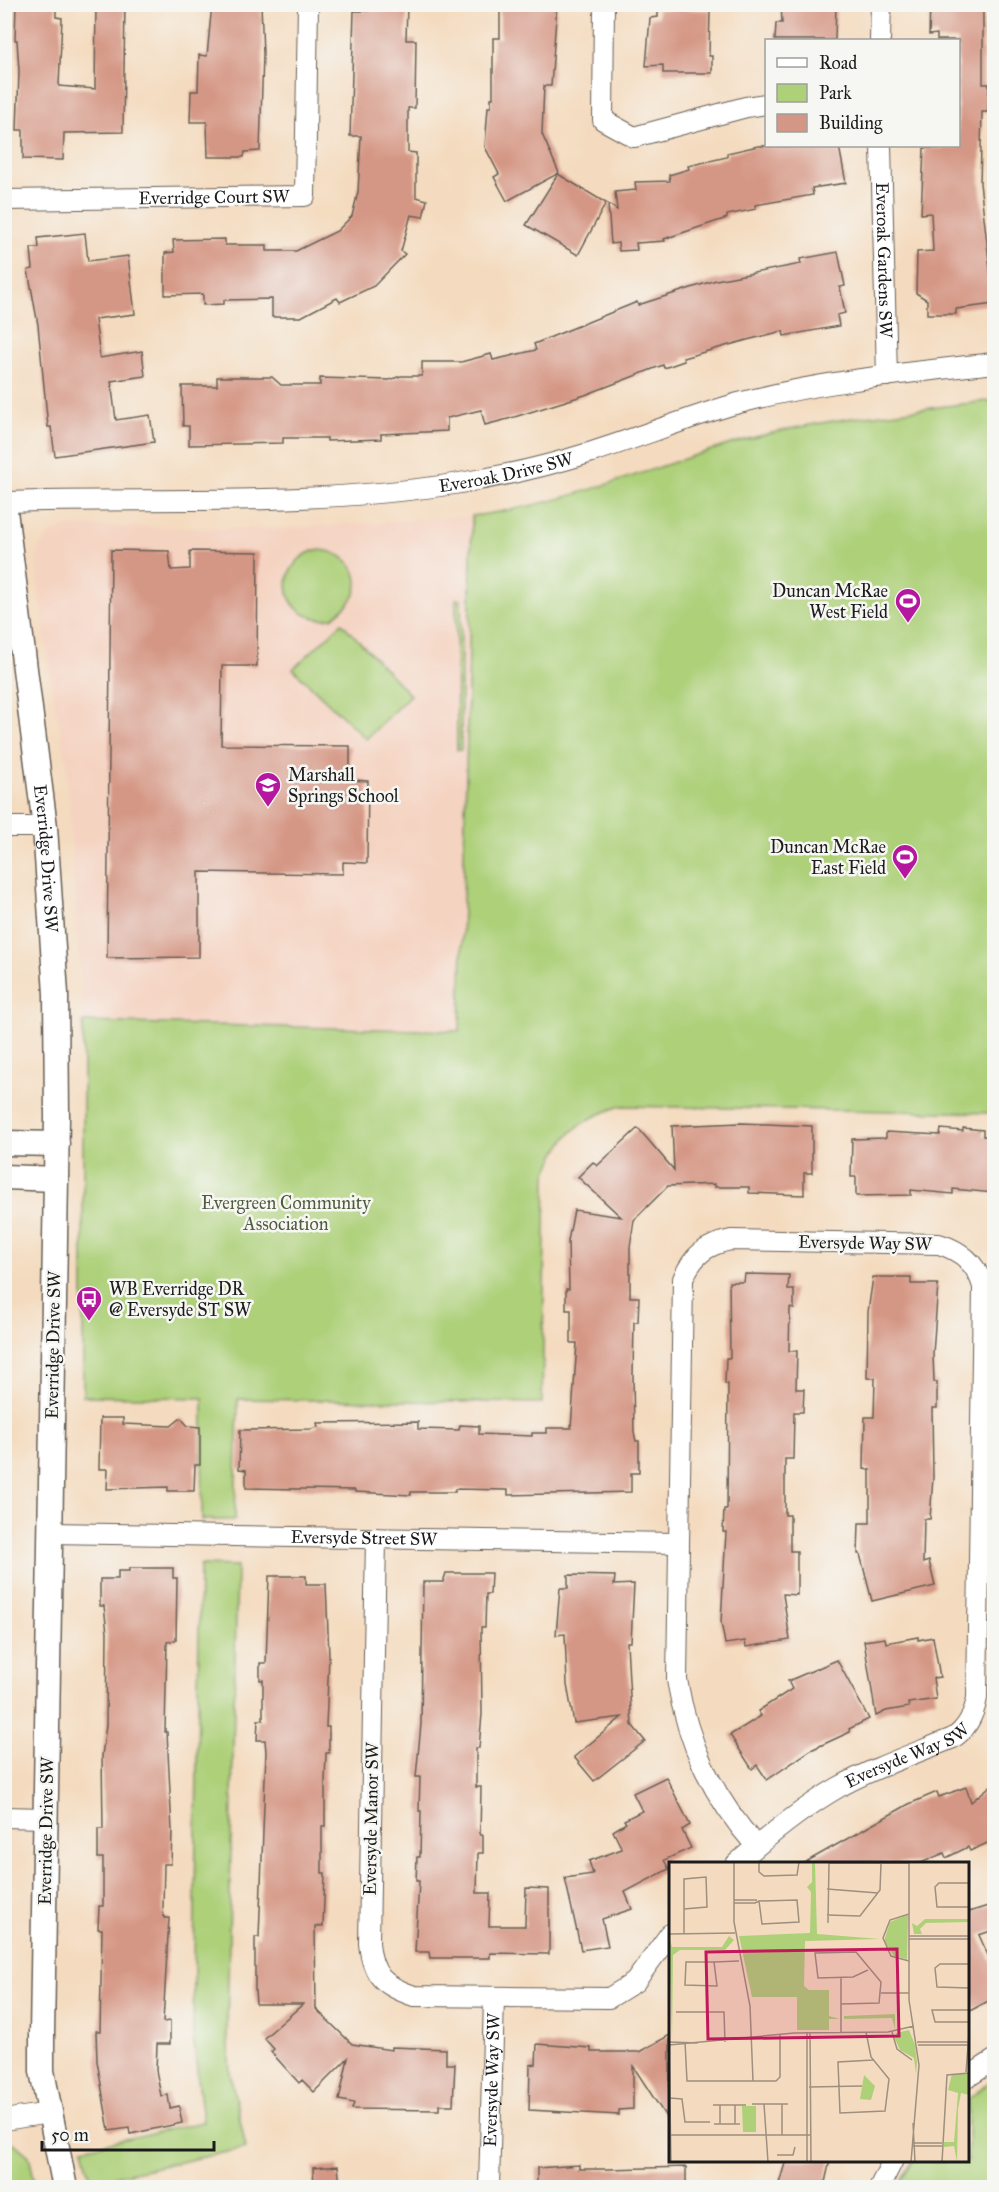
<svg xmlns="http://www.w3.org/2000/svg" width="999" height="2192" font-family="'IM FELL Great Primer',serif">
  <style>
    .built { fill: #f5d3c1 }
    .green { fill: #add079; stroke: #64764a; stroke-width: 1.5 }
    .building { fill: #d59785 }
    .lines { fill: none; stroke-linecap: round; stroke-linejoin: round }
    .minor-casing { stroke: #685f55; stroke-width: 22 }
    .tertiary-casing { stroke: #685f55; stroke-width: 27 }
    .minor { stroke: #fff; stroke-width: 20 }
    .tertiary { stroke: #fff; stroke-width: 24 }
    .labels { text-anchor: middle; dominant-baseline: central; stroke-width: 5; stroke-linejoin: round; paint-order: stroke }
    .street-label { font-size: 18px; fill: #1c1c1c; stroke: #f6f6f2 }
    .poi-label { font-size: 18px; fill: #1c1c1c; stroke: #f6f6f2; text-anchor: end }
    .park-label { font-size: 18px; fill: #4f5b3d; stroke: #f6f6f2 }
    .inset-road { fill: none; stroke: #9e8f7e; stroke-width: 1.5 }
    .view { fill: #c2185b; fill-opacity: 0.15; stroke: #c2185b; stroke-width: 3 }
    .inset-edge { fill: none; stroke: #1c1c1c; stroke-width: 3 }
  </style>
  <rect width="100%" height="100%" fill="#f6f6f2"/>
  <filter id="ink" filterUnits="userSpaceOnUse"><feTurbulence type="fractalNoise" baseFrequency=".0167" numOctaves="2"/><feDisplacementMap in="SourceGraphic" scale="12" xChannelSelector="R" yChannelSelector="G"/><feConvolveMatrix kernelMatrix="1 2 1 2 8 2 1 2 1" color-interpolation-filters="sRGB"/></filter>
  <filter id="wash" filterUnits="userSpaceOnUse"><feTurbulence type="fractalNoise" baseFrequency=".008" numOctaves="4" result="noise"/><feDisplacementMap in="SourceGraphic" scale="24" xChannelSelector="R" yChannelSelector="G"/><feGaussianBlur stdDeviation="1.35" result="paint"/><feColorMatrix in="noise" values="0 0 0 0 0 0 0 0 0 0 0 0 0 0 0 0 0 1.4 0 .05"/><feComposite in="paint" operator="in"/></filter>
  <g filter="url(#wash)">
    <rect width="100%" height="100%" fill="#f4dbbf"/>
    <polygon class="built" points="472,516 461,1031 83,1022 66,759 55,708 38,582 36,562 40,546 52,533 68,526 276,529"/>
    <g class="green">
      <path d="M994,400V1113L621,1106C578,1120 562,1134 546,1176L542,1403L238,1399L235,1520H202L203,1398L83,1396V1022L460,1031L472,516C567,505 656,465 748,439C828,417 912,411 994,400Z"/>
      <path d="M315,550C339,549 364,567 355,594C352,603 339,612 332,618C284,626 269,567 315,550Z"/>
      <polygon points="456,599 461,599 461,750 457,750"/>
      <polygon points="342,623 410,695 366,739 293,669"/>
      <polygon points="200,1565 237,1566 227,2031 230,2073 246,2148 91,2181 83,2148 203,2122 193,2034"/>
      <polygon points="994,2079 994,2187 897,2187 913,2161 968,2160 968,2099"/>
      <polygon points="5,2143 14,2143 29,2156 36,2187 5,2187"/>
    </g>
    <g id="blocks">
      <g class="building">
        <polygon points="16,4 56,4 56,17 62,18 59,86 95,89 96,4 125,4 123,132 64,133 63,160 23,159 23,130 17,130 19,71 17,40 15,40"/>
        <polygon points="212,4 261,4 263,54 260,151 245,152 244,157 208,157 207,122 190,122 191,91 198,91 199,55 207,56"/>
        <polygon points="500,4 557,4 551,86 544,86 542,134 559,173 507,201 494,177 499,174 485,147 488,107 491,107 491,98 493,98 493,38 500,38"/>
        <polygon points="781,4 836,4 835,40 775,40 776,23 782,23"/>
        <polygon points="930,4 983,4 983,84 989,84 988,112 982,112 980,183 994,304 956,309 956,314 927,314 927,300 916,293 917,252 933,251 931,213 921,214 924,148 958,148 958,40 937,40 937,34 929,35"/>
        <polygon points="368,5 407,5 406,40 416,40 415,108 408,108 408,152 416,153 416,197 427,200 423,217 411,215 401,251 405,254 374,286 340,302 337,298 301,317 272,317 272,299 224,300 224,304 203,305 203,294 165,295 165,253 174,252 173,240 225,239 225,245 267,245 267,251 296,251 337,231 352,216 358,192 361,136 350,136 354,11 368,11"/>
        <polygon points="658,9 710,10 709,56 712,56 712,73 663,73 663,65 646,66 650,18 658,17"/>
        <polygon points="758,146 839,146 846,183 812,188 813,195 755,205 756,209 727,215 727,218 664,239 665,241 636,243 637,250 619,251 618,243 611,244 608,204 617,210 615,192 636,190 635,182 670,181 669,175 689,169 688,166 727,157 727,153"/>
        <polygon points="558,174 606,203 578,255 526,225"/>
        <polygon points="85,233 88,261 128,256 135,314 95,319 100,358 142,351 145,376 111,381 116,420 150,415 154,442 55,456 51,427 48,427 38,325 28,270 33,269 31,248 39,248 38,238"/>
        <polygon points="838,252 845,286 840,287 845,313 837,315 839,326 784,336 783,331 747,340 683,358 684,361 664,368 663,365 585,395 508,419 485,425 481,410 447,418 447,431 381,434 381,439 327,441 327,438 283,438 283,443 189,445 189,426 183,426 182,386 217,386 217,377 272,377 281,385 320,385 320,378 389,380 401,376 422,376 422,362 461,362 491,354 493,360 536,350 534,344 637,302 638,305 716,280 801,264 800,259"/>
        <polygon points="111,550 169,551 171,570 190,569 190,551 258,552 257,666 222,666 221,745 350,746 350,780 368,781 367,863 343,862 343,874 199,872 199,957 107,958"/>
        <polygon points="741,1123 812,1126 812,1173 804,1173 804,1195 749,1193 749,1187 715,1187 715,1184 668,1186 634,1220 630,1247 630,1297 639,1297 638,1322 634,1322 633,1375 634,1433 636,1441 639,1441 639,1473 631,1473 631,1492 508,1495 508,1490 455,1489 455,1492 411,1492 411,1495 355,1492 355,1490 246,1488 246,1470 239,1469 240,1430 311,1429 318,1427 317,1423 418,1422 418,1429 459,1430 460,1425 479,1426 479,1434 532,1436 532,1433 547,1433 547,1428 571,1428 577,1343 571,1343 571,1310 566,1310 566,1289 569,1289 568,1241 574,1210 621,1217 578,1177 593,1162 597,1166 638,1128 674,1170 672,1126"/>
        <polygon points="963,1128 983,1130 983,1136 994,1137 994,1193 953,1189 953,1194 911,1190 911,1195 856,1196 856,1177 851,1177 852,1139 886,1138 886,1132 940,1135 941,1129 963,1131"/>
        <polygon points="745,1274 789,1275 788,1290 794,1290 794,1309 790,1308 789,1351 797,1351 796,1389 804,1389 803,1412 794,1412 793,1459 785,1459 785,1515 790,1515 790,1551 797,1551 797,1595 783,1594 790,1640 746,1647 745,1641 725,1644 721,1622 726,1532 723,1532 724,1509 727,1509 728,1384 725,1384 726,1358 730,1358 729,1282 744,1282"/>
        <polygon points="873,1277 911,1277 911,1284 938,1284 933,1354 934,1382 937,1382 937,1408 932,1408 933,1477 930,1519 924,1519 923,1563 929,1561 935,1586 872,1601 860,1554 858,1554 859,1523 870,1523 870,1470 864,1469 865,1417 874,1417 875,1378 867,1378 868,1312"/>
        <polygon points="100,1418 123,1418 123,1424 171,1426 181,1418 188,1426 200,1427 200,1465 195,1465 194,1491 168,1491 168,1487 107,1489 108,1469 99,1469"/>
        <polygon points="129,1568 173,1568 173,1578 177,1578 176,1640 167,1642 165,1732 167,1732 172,1831 171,1864 164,1864 163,1907 164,1918 169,1918 163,2022 170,2021 170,2044 157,2044 156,2070 161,2096 168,2095 170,2108 179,2106 182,2123 130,2134 129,2128 109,2131 97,2061 96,2031 100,2031 102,1929 98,1929 99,1906 103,1906 103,1858 98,1858 98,1829 103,1829 102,1756 106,1725 107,1633 104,1606 100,1606 100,1579 118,1579 118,1571 129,1571"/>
        <polygon points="446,1573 491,1573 490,1594 486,1594 485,1627 481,1627 482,1714 479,1748 476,1748 476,1787 481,1787 480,1835 483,1835 483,1853 478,1853 477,1893 490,1893 489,1926 525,1926 526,1888 549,1889 549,1954 490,1953 490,1958 430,1958 429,1952 415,1952 419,1881 416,1881 417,1857 420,1857 421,1811 419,1811 420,1777 416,1777 421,1724 423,1582 443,1582"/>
        <polygon points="568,1575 615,1576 614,1585 634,1584 631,1642 627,1642 629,1681 632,1725 645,1741 594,1781 574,1757 622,1717 574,1723 567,1685 565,1634 556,1635 560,1588 568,1588"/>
        <polygon points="269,1576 306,1576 306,1584 326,1584 329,1656 326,1727 329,1727 329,1753 326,1753 325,1781 325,1826 322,1826 322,1873 325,1873 323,1926 315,1926 316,2009 352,2044 391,2050 391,2047 446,2049 446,2064 455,2064 453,2105 439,2105 439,2110 352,2109 354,2103 339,2100 348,2058 314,2092 302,2080 299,2083 271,2052 274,2049 264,2038 303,2004 256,2004 255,1990 255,1937 259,1937 266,1752 265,1740 257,1740 258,1720 263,1720 263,1680 260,1680 260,1663 266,1663"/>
        <polygon points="918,1637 918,1640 933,1637 940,1677 933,1678 936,1699 908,1703 909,1707 886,1711 876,1716 864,1641 885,1638 886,1643"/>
        <polygon points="837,1660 869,1719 849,1729 850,1732 811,1750 767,1780 757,1765 752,1769 730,1735 761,1716 758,1711 792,1689 788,1681"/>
        <polygon points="666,1777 690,1825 682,1830 691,1848 664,1860 669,1869 625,1892 632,1909 602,1919 608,1946 581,1950 565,1878 593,1874 589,1861 622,1849 613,1831 626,1823 624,1820 642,1811 633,1793"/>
        <polygon points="994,1783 994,1840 970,1851 968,1847 946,1858 944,1853 921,1863 804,1863 909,1804 937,1792 939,1797 966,1787 971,1802"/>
        <polygon points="994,1904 994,1930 979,1935 994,1969 994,1998 968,2012 968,1910 969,1912"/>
        <polygon points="670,2035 670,2123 633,2066 633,2109 619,2110 619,2115 529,2110 530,2065 536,2064 537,2044 591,2048 591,2052 639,2052"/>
        <polygon points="786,2160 830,2160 824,2187 778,2187"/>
        <polygon points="579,2165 579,2169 608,2169 686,2167 686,2187 537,2187 537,2168"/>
        <polygon points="338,2166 340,2187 314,2187 313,2168"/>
      </g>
    </g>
  </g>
  <g filter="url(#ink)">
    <use href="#blocks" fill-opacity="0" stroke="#685f55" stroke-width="1.5"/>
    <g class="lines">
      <g class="minor-casing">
        <g id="minor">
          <polyline points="604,4 603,120 634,137 746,107 766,104"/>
          <polyline points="880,40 881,4"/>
          <path id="s1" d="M881,146L887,376"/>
          <path id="s2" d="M4,200L305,196L308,4"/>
          <path id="s3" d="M4,502C154,497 305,507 454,484C500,477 547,466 592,452C640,437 687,418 735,404C821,381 907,373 994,363"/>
          <polyline points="4,827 45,827"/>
          <path id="s4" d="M50,1533L677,1543"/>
          <path d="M376,1538L369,1943C372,1976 384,1986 414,1996L609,1998L635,1982L670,1934"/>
          <polyline points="4,1817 46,1818"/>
          <path id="s5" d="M736,1864C768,1836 802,1808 839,1787C875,1767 914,1754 953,1738C967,1729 974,1714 977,1698L983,1287C977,1264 962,1251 939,1244L731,1240C706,1245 693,1255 683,1279L677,1680C688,1745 713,1797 756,1846"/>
          <polyline points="968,2077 994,2060"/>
          <polyline points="4,2120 49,2113"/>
          <path id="s6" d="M489,2188L494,1998"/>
          <polyline points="879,2188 893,2160"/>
        </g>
      </g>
      <g class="tertiary-casing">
        <g id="tertiary">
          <path id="s7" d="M4,503L45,827L56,994L57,1117L42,2035V2071L65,2188"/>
          <polyline points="4,1143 57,1144"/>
          <polyline points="4,1177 56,1179"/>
        </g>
      </g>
      <use href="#minor" class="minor"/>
      <use href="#tertiary" class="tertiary"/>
    </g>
  </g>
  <defs>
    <g id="stadium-pin" transform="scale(1.35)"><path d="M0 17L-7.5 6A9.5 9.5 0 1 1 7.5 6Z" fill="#b5179e" stroke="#f6f6f2"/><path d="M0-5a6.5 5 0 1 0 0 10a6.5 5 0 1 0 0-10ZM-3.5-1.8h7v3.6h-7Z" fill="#fff"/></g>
    <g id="school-pin" transform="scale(1.35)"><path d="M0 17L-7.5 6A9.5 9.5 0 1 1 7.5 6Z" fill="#b5179e" stroke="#f6f6f2"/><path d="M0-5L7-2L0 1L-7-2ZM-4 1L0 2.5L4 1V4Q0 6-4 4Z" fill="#fff"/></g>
    <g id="bus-pin" transform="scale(1.35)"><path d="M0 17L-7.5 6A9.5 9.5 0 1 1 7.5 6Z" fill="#b5179e" stroke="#f6f6f2"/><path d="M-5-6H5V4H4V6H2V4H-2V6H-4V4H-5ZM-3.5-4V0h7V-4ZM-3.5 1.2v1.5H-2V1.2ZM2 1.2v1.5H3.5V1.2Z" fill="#fff"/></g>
  </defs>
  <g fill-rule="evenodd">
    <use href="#stadium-pin" x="908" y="601"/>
    <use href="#school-pin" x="268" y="785"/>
    <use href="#stadium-pin" x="905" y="857"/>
    <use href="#bus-pin" x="89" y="1299"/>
  </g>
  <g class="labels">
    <g class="street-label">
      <text stroke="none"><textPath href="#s2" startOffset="210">Everridge Court SW</textPath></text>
      <text stroke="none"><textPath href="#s1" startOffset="114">Everoak Gardens SW</textPath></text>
      <text stroke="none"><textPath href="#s3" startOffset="504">Everoak Drive SW</textPath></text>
      <text stroke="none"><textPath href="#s7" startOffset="358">Everridge Drive SW</textPath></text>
      <text transform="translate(865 1243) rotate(1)">Eversyde Way SW</text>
      <text transform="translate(53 1345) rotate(-89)">Everridge Drive SW</text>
      <text stroke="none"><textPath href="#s4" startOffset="314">Eversyde Street SW</textPath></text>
      <text stroke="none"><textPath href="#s5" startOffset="204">Eversyde Way SW</textPath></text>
      <text transform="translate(371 1819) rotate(-89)">Eversyde Manor SW</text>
      <text transform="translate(46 1831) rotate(-89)">Everridge Drive SW</text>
      <text stroke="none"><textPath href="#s6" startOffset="108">Eversyde Way SW</textPath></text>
    </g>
    <g class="poi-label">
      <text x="888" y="591">Duncan McRae<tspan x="888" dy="21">West Field</tspan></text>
      <text x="288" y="775" text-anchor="start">Marshall<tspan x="288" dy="21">Springs School</tspan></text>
      <text x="886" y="847">Duncan McRae<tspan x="886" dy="21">East Field</tspan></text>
      <text x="109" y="1289" text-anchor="start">WB Everridge DR<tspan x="109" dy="21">@ Eversyde ST SW</tspan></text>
    </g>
    <g class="park-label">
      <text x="286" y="1203">Evergreen Community<tspan x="286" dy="21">Association</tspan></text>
    </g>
  </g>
  <g transform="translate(669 1862)">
    <rect width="300" height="300" fill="#f4dbbf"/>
    <path d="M143,0H146L148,72L211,77L136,79L135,124L140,128H160V154L171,157H160V168H128V135H83L70,74L141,71L142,30L138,25L143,20ZM238,53L239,54L238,97L225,94L215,79L221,60ZM256,57H300L299,60L257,61L251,67L253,72H245L243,61L248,64ZM0,74L3,85H53L60,74L65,78L56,88H11L4,93L3,179ZM226,152V167L223,156L175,157V154ZM240,168L246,183L248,201L247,212L245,196L231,188L226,177L227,171ZM283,212H300V233L292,231L289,247L288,300L285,284L275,285V280H285L289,231L279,228ZM195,213L206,224L202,238L191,237ZM73,244H87V270H74Z" fill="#add079"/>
    <path class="inset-road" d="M65,0V60L81,144L84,219M90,0V10L95,14L128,13L130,0M240,0V138L250,203L242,300M300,21H270L266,25L268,45H300M158,27L209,31M65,38H88M65,41H86L90,39L128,38L130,60L93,62L90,39M15,47L38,45L37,15L15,17V72M240,52L221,58L214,76L222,94L240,99M158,53L191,54L211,28L212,2M159,61L160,1H240M0,72L66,71M240,74H300M240,77H300M17,100H45L48,124L16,123ZM45,100L70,99M300,102H271L266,106L268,125L300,126M172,116V170M212,131H240M172,142L210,141L212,120L187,90L146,91L149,116L184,115L199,108M300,148H263L266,160H300M7,150H55L56,180M138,170V300M141,170L142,300M197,170L202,195L220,217L216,249L171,251L169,200L204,198M223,170L228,187L243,198M0,180L29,181M16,180L18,219H107L111,215V172M248,180H300M0,181L2,300M0,183L125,171L219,170L245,164M249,183H300M297,210L300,171M140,225L193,224M1,236L13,237L16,260H41M83,242H119M95,242L99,300M113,242V273M44,243H77M51,243V262M244,261L246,300M45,262H71M66,262V243M0,273H141M245,281H273M244,284H273M108,293H124L126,285M273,300L278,213L300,211"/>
    <path class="view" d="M228,87L230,174L39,177L37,90Z"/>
    <rect width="300" height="300" class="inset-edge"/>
  </g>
  <rect width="999" height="2192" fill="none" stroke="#f6f6f2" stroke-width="24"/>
  <rect x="765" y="39" width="195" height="108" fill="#f6f6f2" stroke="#9f9f9c" stroke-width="1.5"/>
  <rect x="777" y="58" width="30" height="9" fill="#ffffff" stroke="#9f9f9c" stroke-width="1.5"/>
  <text x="819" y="69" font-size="18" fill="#1c1c1c">Road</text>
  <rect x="777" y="84" width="30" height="18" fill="#add079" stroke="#9f9f9c" stroke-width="1.5"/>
  <text x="819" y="99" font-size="18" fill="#1c1c1c">Park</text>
  <rect x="777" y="114" width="30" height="18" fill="#d59785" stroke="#9f9f9c" stroke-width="1.5"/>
  <text x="819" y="129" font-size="18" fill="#1c1c1c">Building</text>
  <path d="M42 2141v9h172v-9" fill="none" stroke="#1c1c1c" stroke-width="3"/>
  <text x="51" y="2141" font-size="18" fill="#1c1c1c" stroke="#f6f6f2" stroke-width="4.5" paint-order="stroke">50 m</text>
</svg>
